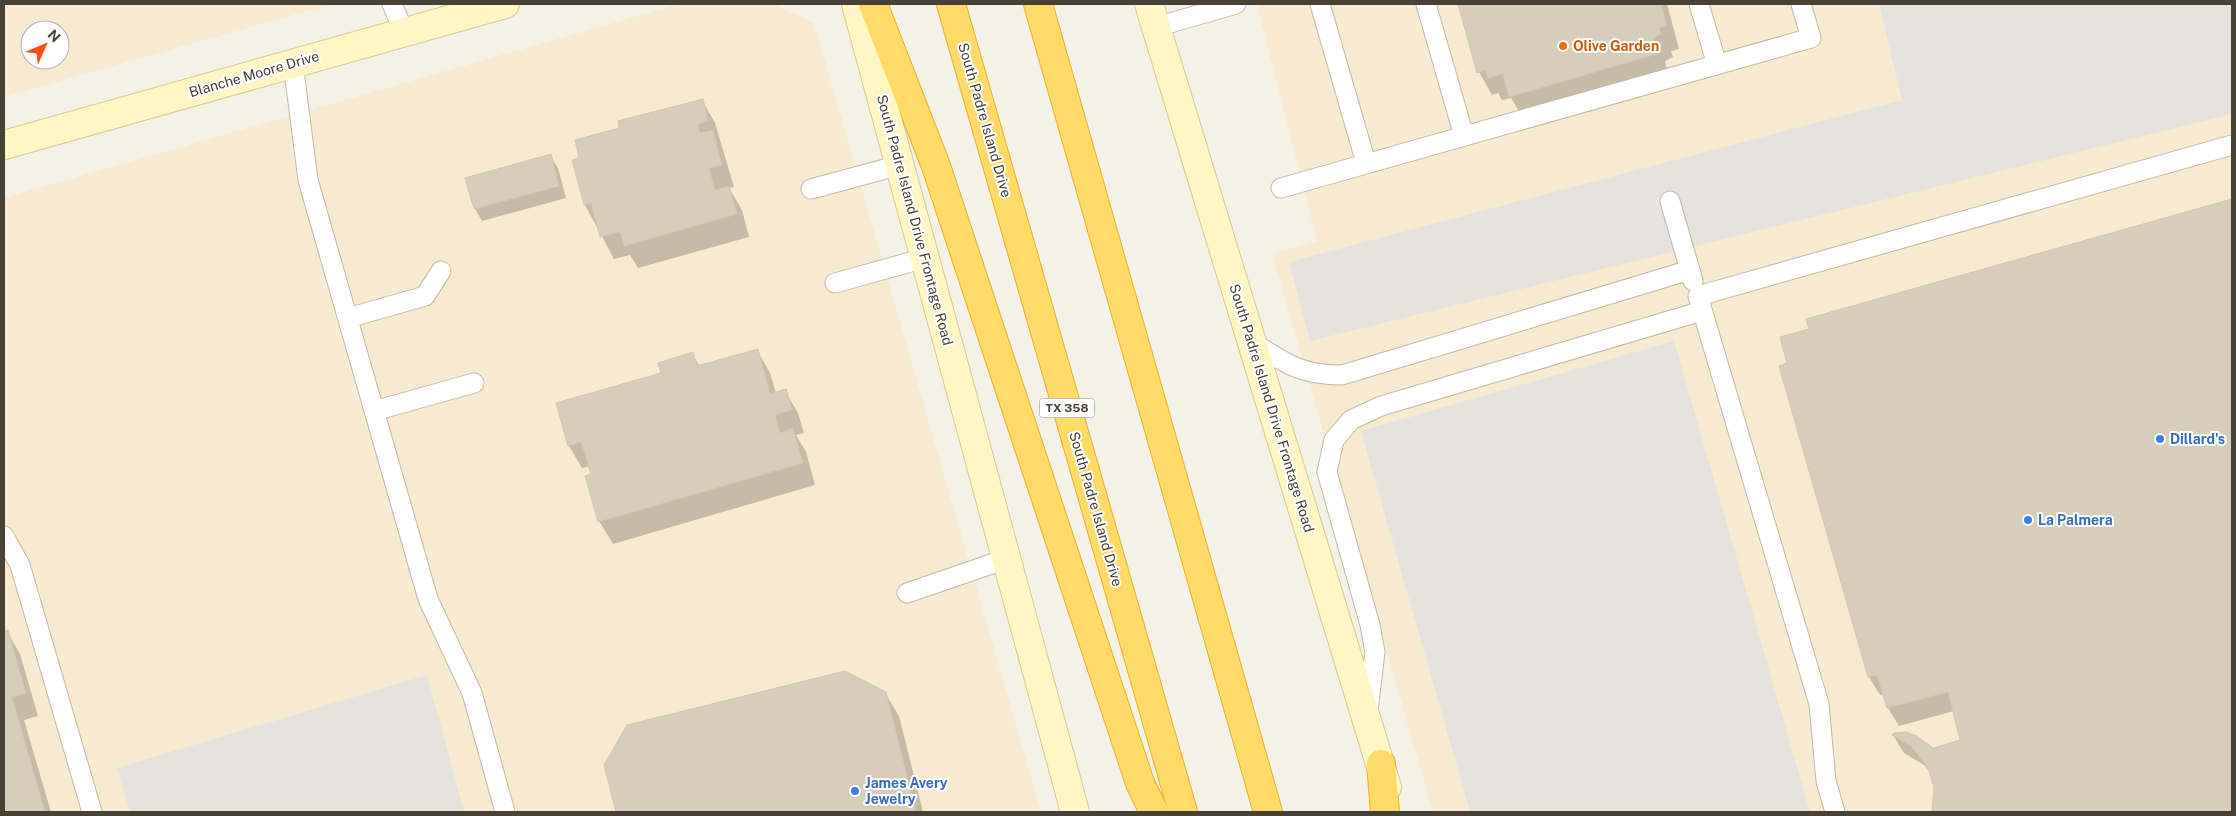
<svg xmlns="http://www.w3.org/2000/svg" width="2236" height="816" font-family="'Public Sans',sans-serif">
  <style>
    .commercial { fill: #f7ead0; fill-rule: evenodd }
    .parking { fill: #e5e3de }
    .shadow { fill: #0003 }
    .building { fill: #d6cebb; stroke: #d2c7ae }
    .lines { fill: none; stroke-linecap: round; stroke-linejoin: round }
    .lane-casing { stroke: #c0baa8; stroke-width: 21 }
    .secondary-casing { stroke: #d7cb93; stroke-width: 30 }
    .highway-casing { stroke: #e6b32e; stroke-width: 30 }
    .lane { stroke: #fff; stroke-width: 19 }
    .secondary { stroke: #fff6c5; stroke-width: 28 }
    .highway { stroke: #ffda66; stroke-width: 28 }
    .food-dot { fill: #e8710a; stroke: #fff; stroke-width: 2 }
    .shop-dot { fill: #3f7fe0; stroke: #fff; stroke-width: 2 }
    .labels { text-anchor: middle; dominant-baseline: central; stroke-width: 4; stroke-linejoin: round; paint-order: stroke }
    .shield { fill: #fff; stroke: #7e7b72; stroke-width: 1 }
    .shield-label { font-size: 12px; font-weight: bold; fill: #474235 }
    .food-label { font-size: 14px; font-weight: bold; fill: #c56008; stroke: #fff; text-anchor: start }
    .street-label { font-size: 14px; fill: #474235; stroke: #fff }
    .shop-label { font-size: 14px; font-weight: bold; fill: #366cbe; stroke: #fff; text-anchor: start }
  </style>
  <rect width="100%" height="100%" fill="#f4f1e6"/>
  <g class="commercial">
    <path d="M4,4H332L4,97ZM30,30H60V60H30Z"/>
    <polygon points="679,4 772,4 814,23 1041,812 4,812 4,198"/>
    <polygon points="1257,4 2232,4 2232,812 1433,812 1272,254 1317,241"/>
  </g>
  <g class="parking">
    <polygon points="1879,4 2232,4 2232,114 1310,341 1289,262 1902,100"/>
    <polygon points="1674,341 1810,812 1470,812 1361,431"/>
    <polygon points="427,675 464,812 130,812 117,768"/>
  </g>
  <g class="shadow">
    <polygon points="1459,4 1667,4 1679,49 1671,51 1673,57 1665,61 1669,77 1524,119 1511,98 1502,100 1498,93 1492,95 1479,72"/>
    <polygon points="702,100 715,123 734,187 729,188 742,210 749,237 638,268 630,255 614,259 585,205 573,160 581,159 621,129"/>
    <polygon points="550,156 558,168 566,198 482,221 475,209 467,179"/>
    <polygon points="2232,200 2232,812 1933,812 1935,787 1932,774 1924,765 1904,753 1893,735 1933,749 1961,741 1954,711 1899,726 1888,708 1884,694 1880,695 1869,677 1780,366 1789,364 1810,329 1808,320"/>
    <polygon points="757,350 770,373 776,393 785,391 798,413 804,433 796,435 806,452 815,485 613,544 599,521 590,466 582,468 569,446 557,404 662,374 692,354 700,367"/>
    <polygon points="7,631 20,654 38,716 24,720 51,812 4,812 4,632"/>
    <polygon points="885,693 899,716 923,812 618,812 606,765"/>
  </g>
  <g class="building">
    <polygon points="1458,4 1661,4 1667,26 1659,28 1661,34 1653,38 1657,54 1509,97 1503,74 1488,78 1485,70 1477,73"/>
    <polygon points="703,99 708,121 698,124 700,133 713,130 722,165 709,168 715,190 729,186 737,214 624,246 620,232 600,237 591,203 584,205 572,160 579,158 575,140 619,128 618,121"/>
    <polygon points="551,154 559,186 474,209 465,178"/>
    <polygon points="2232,199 2232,812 1932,812 1934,787 1928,768 1912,747 1892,735 1894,733 1906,732 1917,736 1933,748 1960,740 1948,692 1887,708 1877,675 1868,677 1779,366 1787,363 1780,337 1809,329 1806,319"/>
    <polygon points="758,349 770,394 786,389 792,410 775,415 780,433 793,428 803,463 598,522 585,476 591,474 581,442 568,446 556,403 661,373 658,363 693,352 697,366"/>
    <polygon points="8,630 26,693 12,697 45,812 4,812 4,631"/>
    <polygon points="845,671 886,692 916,812 616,812 604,765 627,725"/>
  </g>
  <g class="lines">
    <g class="lane-casing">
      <g id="lane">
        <polyline points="392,4 404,32"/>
        <polyline points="1320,4 1366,163"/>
        <polyline points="1426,4 1464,136"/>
        <polyline points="1699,4 1717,65"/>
        <polyline points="1156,27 1236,4"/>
        <polyline points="293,63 308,180 428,599 472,693 505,812"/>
        <polyline points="1281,188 1811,38 1801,4"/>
        <polyline points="811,189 900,165"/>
        <polyline points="1670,201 1693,281"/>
        <polyline points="835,283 925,258"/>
        <polyline points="348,318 425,296 441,271"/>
        <path d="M1252,342C1286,364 1301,375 1342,375L1690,270"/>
        <polyline points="374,411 474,383"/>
        <polyline points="4,536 20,565 92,812"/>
        <polyline points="907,593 1006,559"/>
        <polyline points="1368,711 1375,652 1370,625 1327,472 1334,440 1351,420 1381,406 1702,311"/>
        <polyline points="1835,812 1826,781 1819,704 1698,296 2232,145"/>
      </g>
    </g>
    <g class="secondary-casing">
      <g id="secondary">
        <polyline points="856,4 1075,812"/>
        <polyline points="1149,4 1387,787"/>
        <polyline points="4,145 505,4"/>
      </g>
    </g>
    <g class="highway-casing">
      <g id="highway">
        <polyline points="873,4 936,166 1140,783 1154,812"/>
        <polyline points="951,4 1183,812"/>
        <polyline points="1038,4 1268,812"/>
        <polyline points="1381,764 1385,812"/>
      </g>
    </g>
    <use href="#lane" class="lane"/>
    <use href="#secondary" class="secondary"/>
    <use href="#highway" class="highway"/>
  </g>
  <circle class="food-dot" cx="1563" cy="46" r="5"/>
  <g class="shop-dot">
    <circle cx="2160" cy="439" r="5"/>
    <circle cx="2028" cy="520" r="5"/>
    <circle cx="855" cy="791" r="5"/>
  </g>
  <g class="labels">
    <rect class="shield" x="1039.5" y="398.5" width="55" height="19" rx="4"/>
    <g class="shield-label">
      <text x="1067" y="408">TX 358</text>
    </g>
    <g class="food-label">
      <text x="1573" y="46">Olive Garden</text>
    </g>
    <g class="street-label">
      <text transform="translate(254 74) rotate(-16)">Blanche Moore Drive</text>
      <text transform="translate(985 120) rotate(74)">South Padre Island Drive</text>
      <text transform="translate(915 220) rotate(75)">South Padre Island Drive Frontage Road</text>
      <text transform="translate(1272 408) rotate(73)">South Padre Island Drive Frontage Road</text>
      <text transform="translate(1096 509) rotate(74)">South Padre Island Drive</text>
    </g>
    <g class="shop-label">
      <text x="2170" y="439">Dillard's</text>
      <text x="2038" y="520">La Palmera</text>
      <text x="865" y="783">James Avery<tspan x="865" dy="16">Jewelry</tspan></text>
    </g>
  </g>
  <rect width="2236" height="816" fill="none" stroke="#474235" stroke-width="10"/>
  <g transform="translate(45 45) rotate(45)"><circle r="24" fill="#ffffff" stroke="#b5b3ae"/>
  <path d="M0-4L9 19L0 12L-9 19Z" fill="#ff4b12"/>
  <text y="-8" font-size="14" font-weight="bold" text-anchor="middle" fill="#474235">N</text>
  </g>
</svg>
